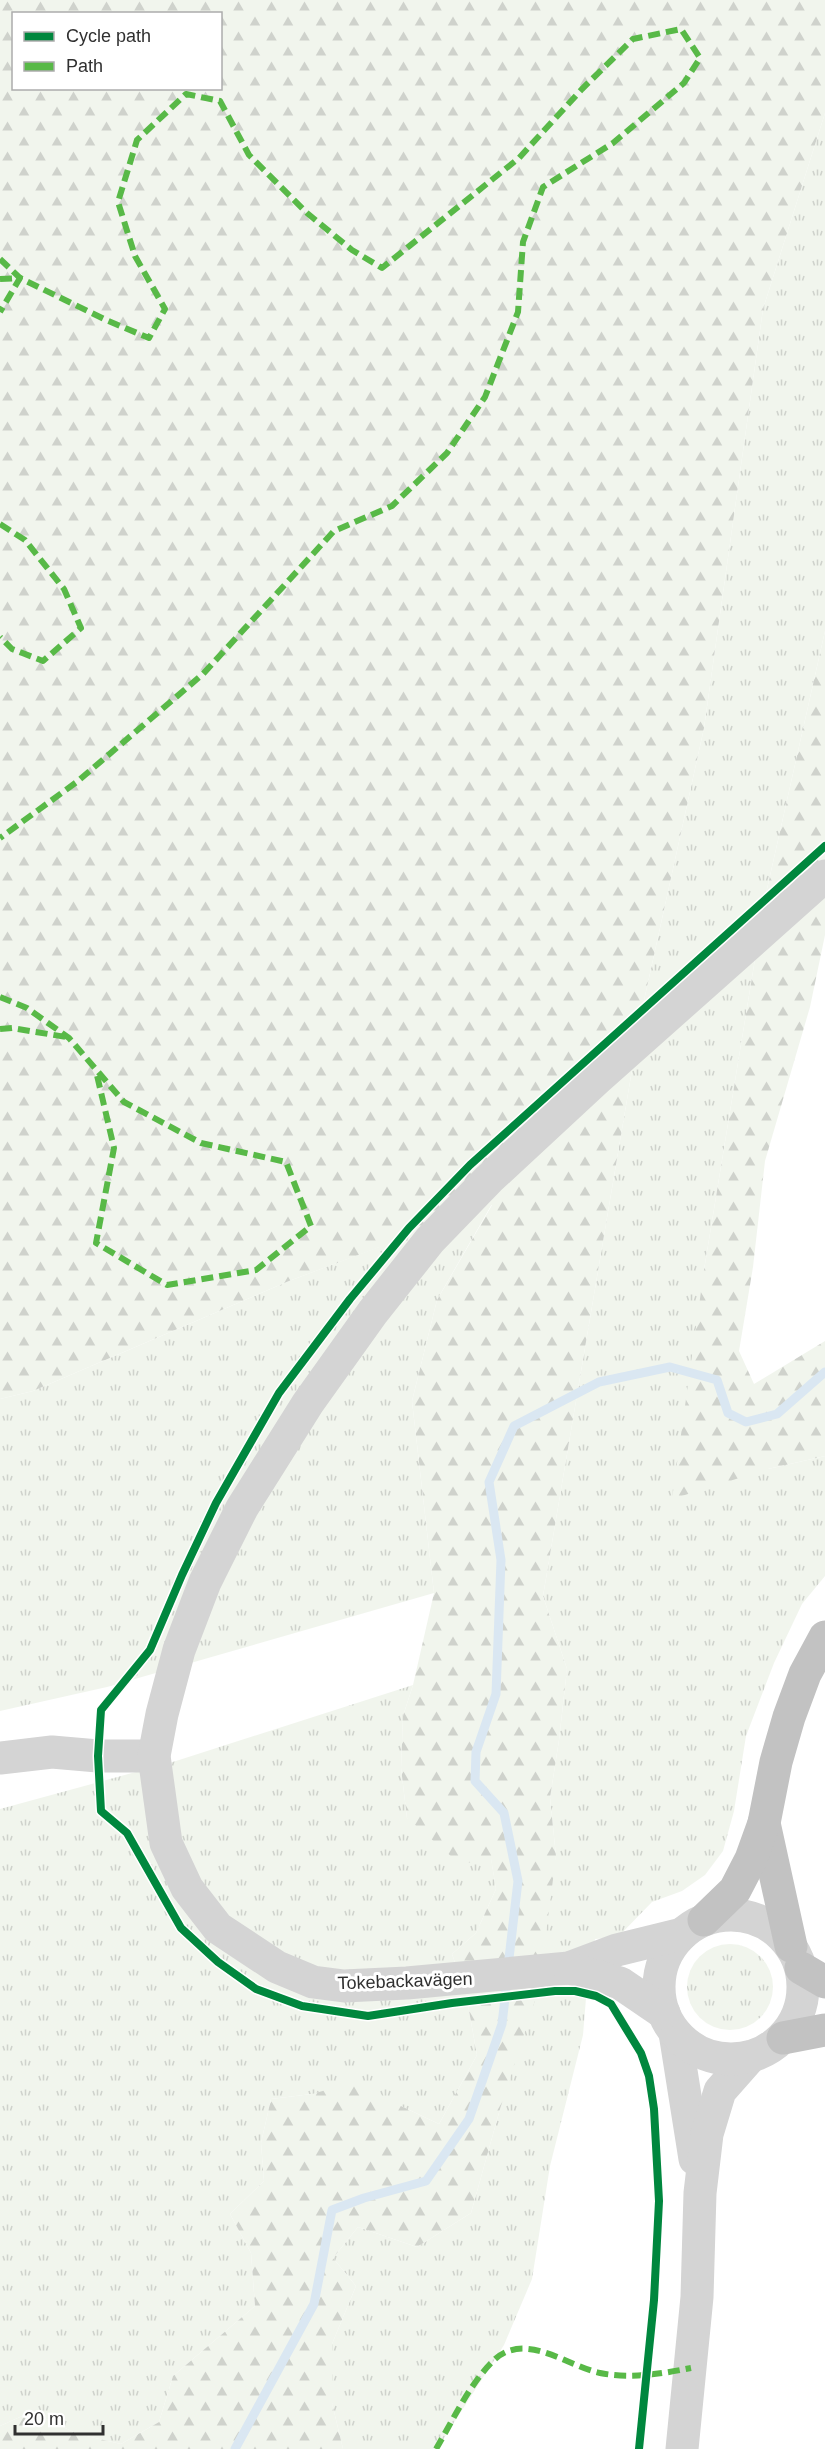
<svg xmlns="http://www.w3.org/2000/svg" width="825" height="2449" font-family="Arial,sans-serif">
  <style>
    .grass { fill: url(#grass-tufts) }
    .forest { fill: url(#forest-firs); fill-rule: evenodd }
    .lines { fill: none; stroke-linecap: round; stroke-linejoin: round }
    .stream { stroke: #dae7f2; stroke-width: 9 }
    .minor { stroke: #d4d4d4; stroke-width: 33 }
    .tertiary { stroke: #d4d4d4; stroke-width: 33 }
    .motorway { stroke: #c2c2c2; stroke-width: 33 }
    .quiet { stroke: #58b947; stroke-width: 6; stroke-dasharray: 12 6; stroke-linecap: butt }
    .cycleway-casing { stroke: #fff; stroke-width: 11 }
    .cycleway { stroke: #00873e; stroke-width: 8 }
    .labels { text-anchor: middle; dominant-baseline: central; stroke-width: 6; stroke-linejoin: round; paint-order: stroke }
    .street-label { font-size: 18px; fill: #303030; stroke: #fff }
  </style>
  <defs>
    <pattern id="grass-tufts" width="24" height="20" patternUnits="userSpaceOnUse" patternTransform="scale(1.5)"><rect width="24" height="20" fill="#f1f5ed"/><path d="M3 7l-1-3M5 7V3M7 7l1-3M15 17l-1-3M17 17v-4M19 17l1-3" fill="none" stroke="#cfd2cc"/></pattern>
    <pattern id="forest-firs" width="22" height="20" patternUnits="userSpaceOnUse" patternTransform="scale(1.5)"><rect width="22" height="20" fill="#f1f5ed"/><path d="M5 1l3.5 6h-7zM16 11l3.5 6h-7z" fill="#cfd2cc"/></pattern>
  </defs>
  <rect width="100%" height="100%" fill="#fff"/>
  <g class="grass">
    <polygon points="825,113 825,631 765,898 704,1270 768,1469 825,1456 825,1576 802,1604 774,1663 746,1736 734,1811 723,1851 705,1875 682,1891 652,1902 618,1937 595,1939 587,1986 583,2035 550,2166 532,2279 504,2345 437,2449 343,2449 332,2403 332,2344 356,2286 333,2258 358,2227 417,2247 471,2213 500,2109 556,1856 550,1798 559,1740 567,1669 543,1596 643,1005 704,728 763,309"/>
    <polygon points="492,1204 437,1300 412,1401 434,1593 107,1687 0,1711 0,1399 33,1391 289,1281"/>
    <polygon points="413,1685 403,1716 401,1768 407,1818 491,1858 496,1889 476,1933 452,1954 466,1994 477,2055 439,2124 401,2106 312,2094 271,2099 261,2143 264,2181 230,2214 251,2253 255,2306 173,2376 159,2422 121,2444 78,2434 31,2412 0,2426 0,1809 176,1761"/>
    <circle cx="730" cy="1987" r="43"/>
  </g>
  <g class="forest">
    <path d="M0,0H825V113L763,309L704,728L643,1005L543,1596L567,1669L559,1740L550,1798L556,1856L539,1988L500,2109L471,2213L417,2247L358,2227L333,2258L356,2286L332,2344V2403L343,2449H0V2426L31,2412L78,2434L121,2444L159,2422L173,2376L255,2306L251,2253L230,2214L264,2181L261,2143L271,2099L312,2094L358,2081L401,2106L439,2124L477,2055L466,1994L452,1954L476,1933L496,1889L491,1859L460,1864L407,1818L401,1768L403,1716L413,1685L434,1593L412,1401L437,1300L492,1205L289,1281L33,1391L0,1399ZM14,14H220V88H14Z"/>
    <polygon points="825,631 825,935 810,1007 765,1161 753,1267 739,1351 754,1384 825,1341 825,1456 768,1469 672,1499 704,1270 765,898"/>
  </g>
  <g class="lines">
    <g class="stream">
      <polyline points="508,1967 518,1881 504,1813 475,1781 476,1752 496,1694 501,1560 489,1482 514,1426 599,1382 670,1367 717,1380 728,1413 746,1422 777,1414 825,1372"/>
      <polyline points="235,2449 314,2304 332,2210 364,2198 426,2181 469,2119 502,2024 507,1981"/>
    </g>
    <g class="minor">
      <polyline points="0,1758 52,1752 98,1756 154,1756"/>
      <polyline points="675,2033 695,2159"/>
      <polyline points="682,2449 697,2297 700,2193 707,2134 720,2091 750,2057"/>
    </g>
    <g class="tertiary">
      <circle cx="731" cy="1987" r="72"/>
      <polyline points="682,1934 617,1950 569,1968 407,1983 344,1986 313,1982 277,1967 218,1928 187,1888 166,1843 154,1756 162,1714 179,1650 205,1582 242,1508 308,1403 373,1312 430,1240 489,1179 597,1079 825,876"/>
      <polyline points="569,1968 620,1983 664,2013"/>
    </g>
    <g class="motorway">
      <polyline points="764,1823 791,1946"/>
      <polyline points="704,1920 735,1890 751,1859 764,1823 776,1762 789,1717 805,1674 825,1637"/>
      <polyline points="801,1968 825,1982"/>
      <polyline points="783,2038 825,2030"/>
    </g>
    <g class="quiet">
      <polyline points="0,259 20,278 106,320 149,338 165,309 135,256 118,202 137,140 186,94 220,101 249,155 307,213 352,250 382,268 519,158 582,89 633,39 681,29 700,58 684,83 613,143 543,187 523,242 518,312 485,397 447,453 392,506 334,531 203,674 78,781 0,838"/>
      <polyline points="0,279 20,278 0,312"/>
      <polyline points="0,524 25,540 64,589 81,628 43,661 12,649 0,637"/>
      <polyline points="0,997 27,1008 69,1038 124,1102 201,1143 286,1162 311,1226 256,1270 167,1285 96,1243 114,1148 96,1071"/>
      <polyline points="0,1029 12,1028 66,1037"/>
      <path d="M436,2449C453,2420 469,2385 493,2361C524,2330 567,2366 600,2373C631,2379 660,2374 691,2368"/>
    </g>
    <g class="cycleway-casing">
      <polyline id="cycleway" points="639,2449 654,2300 659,2201 654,2109 649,2076 641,2053 611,2004 596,1996 575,1991 555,1991 452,2003 368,2016 302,2006 256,1989 218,1962 181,1928 127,1833 101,1811 98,1756 101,1710 150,1650 182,1575 216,1503 279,1393 350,1299 409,1228 470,1165 825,846"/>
    </g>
    <use href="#cycleway" class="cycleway"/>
  </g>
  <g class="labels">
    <g class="street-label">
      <text transform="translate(405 1981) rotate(-2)">Tokebackavägen</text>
    </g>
  </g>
  <rect x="12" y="12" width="210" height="78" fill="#ffffff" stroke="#acacac" stroke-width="1.5"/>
  <rect x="24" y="32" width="30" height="9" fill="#00873e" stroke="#acacac" stroke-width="1.5"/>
  <text x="66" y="42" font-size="18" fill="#303030">Cycle path</text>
  <rect x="24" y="62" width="30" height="9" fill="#58b947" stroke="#acacac" stroke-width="1.5"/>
  <text x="66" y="72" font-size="18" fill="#303030">Path</text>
  <path d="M15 2425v9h88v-9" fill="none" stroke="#303030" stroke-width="3"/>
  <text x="24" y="2425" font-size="18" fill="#303030" stroke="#ffffff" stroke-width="4.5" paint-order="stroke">20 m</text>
</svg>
